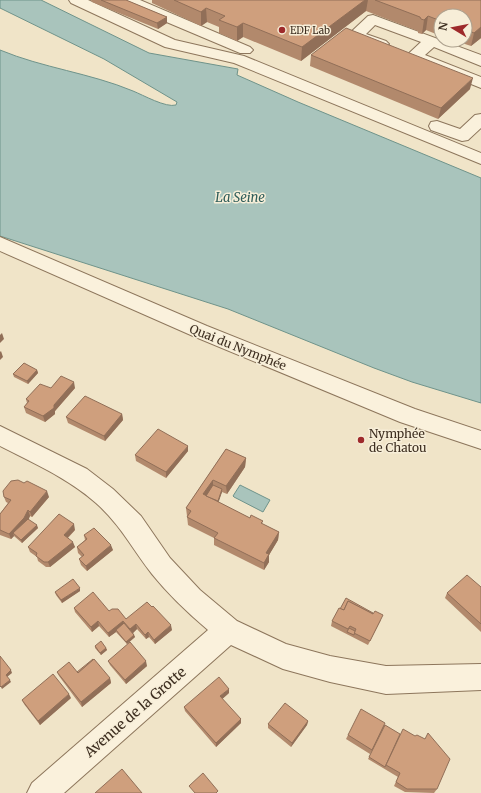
<svg xmlns="http://www.w3.org/2000/svg" width="481" height="793" font-family="Merriweather,serif">
  <style>
    .water { fill: #a9c4bc; stroke: #6f938a }
    .lines { fill: none; stroke-linecap: round; stroke-linejoin: round }
    .minor-casing { stroke: #8d765c; stroke-width: 2 }
    .minor { fill: #faf1dc; fill-rule: evenodd }
    .wall { fill: #b2896c }
    .shaded-wall { fill: #916f58 }
    .building { fill: #cf9f7d; stroke: #916f58 }
    .poi-dot { fill: #9e2a2b; stroke: #f7eed8; stroke-width: 1.5 }
    .labels { text-anchor: middle; dominant-baseline: central; stroke-width: 3; stroke-linejoin: round; paint-order: stroke }
    .far-poi-label { font-size: 10px; fill: #3d2e20; stroke: #f7eed8; text-anchor: start }
    .street-label { font-size: 12px; fill: #3d2e20; stroke: #f7eed8 }
    .poi-label { font-size: 12px; fill: #3d2e20; stroke: #f7eed8; text-anchor: start }
    .water-label { font-size: 13px; font-style: italic; fill: #2f5d5a; stroke: #f7eed8 }
    .near-street-label { font-size: 14px; fill: #3d2e20; stroke: #f7eed8 }
  </style>
  <rect width="100%" height="100%" fill="#f0e4c8"/>
  <g class="water">
    <path d="M0,0H41L149,53L238,69L237,75L298,102L481,178V403L412,382L374,368L228,309L0,236V50C43,68 90,73 133,91C143,95 166,108 176,105L177,102L104,59L0,8Z"/>
    <polygon points="240,485 270,500 263,512 234,497 233,496"/>
  </g>
  <g class="lines">
    <g class="minor-casing">
      <g id="minor">
        <polygon points="69,0 88,0 175,40 244,56 481,153 481,164 234,63 165,47 71,3"/>
        <polygon points="124,0 140,0 250,47 253,50 250,53 240,53 131,7"/>
        <polygon points="373,15 481,55 481,66 434,47 425,55 481,77 481,88 409,59 406,56 421,42 375,25 366,34 386,41 389,44 386,47 376,47 351,38 348,35 351,32 368,16"/>
        <polygon points="481,114 481,128 468,140 462,141 431,130 429,126 431,122 437,121 460,129 475,115"/>
        <polygon points="0,237 207,326 415,409 481,431 481,449 400,422 193,336 0,251"/>
        <path d="M0,426L87,469L113,489L141,516L170,558L200,590L237,621L286,644L330,656L386,666L481,664V690L386,694L330,682L283,669L231,645L64,793H27L32,783L208,630C188,613 169,595 152,574C133,550 120,524 96,503C68,478 33,463 0,446Z"/>
      </g>
    </g>
    <use href="#minor" class="minor"/>
  </g>
  <g class="wall">
    <polygon points="91,0 126,0 167,17 167,23 158,29 92,2"/>
    <polygon points="152,0 481,0 481,38 471,46 453,40 465,40 465,16 441,16 441,36 426,30 422,34 418,33 418,31 366,11 301,61 243,37 237,41 219,33 219,27 207,22 201,26 152,3"/>
    <polygon points="311,55 470,89 438,119 310,66"/>
    <polygon points="37,370 38,373 28,384 14,377 13,374"/>
    <polygon points="51,388 75,388 55,411 55,414 45,422 26,413 24,407 27,403 26,399"/>
    <polygon points="122,414 123,420 105,441 68,423 66,417"/>
    <polygon points="226,449 246,458 245,467 227,494 222,492 218,502 250,518 263,521 262,524 279,532 278,540 269,555 269,562 264,570 214,545 214,538 188,525 187,516 186,508"/>
    <polygon points="188,451 166,478 136,461 135,455"/>
    <polygon points="4,497 49,497 32,517 30,516 28,519 38,528 22,543 14,536 11,539 0,535 0,514 8,503 6,502"/>
    <polygon points="75,530 68,538 75,547 50,567 46,567 38,561 37,557 30,552 28,547"/>
    <polygon points="84,535 113,550 87,571 81,565 79,559 82,557 78,553 77,547 85,540"/>
    <polygon points="481,587 481,632 445,598 447,593"/>
    <polygon points="80,591 62,603 56,595 55,592"/>
    <polygon points="74,608 109,611 126,619 172,630 155,644 149,637 146,639 137,629 133,633 135,637 127,644 116,632 109,637 99,626 92,632 75,612"/>
    <polygon points="381,620 368,645 331,626 332,621"/>
    <polygon points="95,646 106,648 107,650 101,655 95,648"/>
    <polygon points="108,661 147,666 126,684 110,665"/>
    <polygon points="57,672 77,672 110,678 111,683 82,707 59,676"/>
    <polygon points="229,693 222,699 241,723 216,747 185,711 184,707"/>
    <polygon points="71,698 40,725 24,704 22,700"/>
    <polygon points="308,721 307,725 291,747 268,728 268,724"/>
    <polygon points="385,725 437,789 434,793 405,792 394,786 398,777 368,759 373,749 370,754 346,739 348,735"/>
  </g>
  <g class="shaded-wall">
    <polygon points="365,0 368,0 366,11 301,61 302,47"/>
    <polygon points="206,8 207,22 201,26 201,12"/>
    <polygon points="428,16 426,30 422,34 424,20"/>
    <polygon points="167,17 167,23 158,29 157,23"/>
    <polygon points="243,23 243,37 237,41 237,27"/>
    <polygon points="481,27 481,38 471,46 474,33"/>
    <polygon points="473,78 470,89 438,119 441,108"/>
    <polygon points="2,333 4,339 0,343 0,335"/>
    <polygon points="1,351 3,357 0,360 0,352"/>
    <polygon points="37,370 38,373 28,384 27,381"/>
    <polygon points="74,382 75,388 55,411 55,414 45,422 43,416"/>
    <polygon points="122,414 123,420 105,441 104,436"/>
    <polygon points="188,446 188,451 166,478 166,472"/>
    <polygon points="246,458 245,467 227,494 226,486"/>
    <polygon points="213,480 213,488 205,500 203,494"/>
    <polygon points="222,489 222,492 218,504 218,501"/>
    <polygon points="47,491 49,497 32,517 30,512"/>
    <polygon points="28,510 30,516 27,524 13,533 14,536 11,539 9,534"/>
    <polygon points="74,524 75,530 65,540 64,535"/>
    <polygon points="37,525 38,528 22,543 21,540"/>
    <polygon points="279,532 278,540 269,555 269,562 264,570 264,563 266,553"/>
    <polygon points="73,542 75,547 50,567 48,562"/>
    <polygon points="111,545 113,550 87,571 86,566"/>
    <polygon points="80,588 80,591 62,603 61,600"/>
    <polygon points="98,621 99,626 92,632 91,627"/>
    <polygon points="123,621 125,626 116,630 116,632 109,637 108,633"/>
    <polygon points="136,624 137,629 132,634 130,629"/>
    <polygon points="171,625 172,630 155,644 154,640"/>
    <polygon points="148,632 149,637 146,639 145,635"/>
    <polygon points="134,635 135,637 127,644 126,642"/>
    <polygon points="106,648 107,650 101,655 100,653"/>
    <polygon points="146,661 147,666 126,684 125,680"/>
    <polygon points="11,670 12,673 7,677 6,675"/>
    <polygon points="110,678 111,683 82,707 81,702"/>
    <polygon points="10,680 11,682 2,689 1,687"/>
    <polygon points="229,689 229,693 220,701 220,696"/>
    <polygon points="69,694 71,698 40,725 38,721"/>
    <polygon points="241,719 241,723 216,747 216,743"/>
    <polygon points="308,721 307,725 291,747 292,743"/>
  </g>
  <g class="building">
    <polygon points="101,0 126,0 167,17 157,23"/>
    <polygon points="174,0 365,0 302,47 243,23 237,27 219,20 225,16 206,8 201,12"/>
    <polygon points="375,0 481,0 481,27 474,33 465,29 465,16 441,16 441,21 428,16 424,20 421,19 420,17"/>
    <polygon points="346,28 473,78 441,108 311,55"/>
    <polygon points="24,363 37,370 27,381 13,374"/>
    <polygon points="61,376 74,382 54,405 54,408 43,416 24,407 29,401 26,399 40,384 51,388"/>
    <polygon points="85,396 122,414 104,436 66,417"/>
    <polygon points="158,429 188,446 166,472 135,455"/>
    <polygon points="226,449 246,458 226,486 213,480 203,494 250,518 251,515 263,521 261,523 279,532 266,553 269,554 264,563 214,538 218,533 187,517 191,511 186,508"/>
    <polygon points="18,480 24,483 27,481 47,491 30,512 28,510 24,518 9,534 0,530 0,514 11,500 4,497 3,491 11,481"/>
    <polygon points="213,485 222,489 218,501 206,496"/>
    <polygon points="59,514 74,524 64,535 73,542 48,562 44,562 36,556 37,553 28,547"/>
    <polygon points="28,519 37,525 21,540 13,533"/>
    <polygon points="94,528 111,545 86,566 79,559 84,555 77,547 87,539 84,535"/>
    <polygon points="467,575 481,587 481,624 447,593"/>
    <polygon points="73,579 80,588 61,600 55,592"/>
    <polygon points="93,592 109,611 112,609 118,609 126,619 147,602 152,607 153,606 171,625 154,640 148,632 145,635 136,624 130,629 123,621 108,633 98,621 91,627 74,608"/>
    <polygon points="346,598 373,613 373,614 348,601 344,610 340,609"/>
    <polygon points="348,601 373,614 375,611 383,615 370,641 354,633 356,629 350,626 348,629 332,621 339,608 344,610"/>
    <polygon points="124,623 134,635 126,642 116,630"/>
    <polygon points="349,628 355,631 354,635 347,632"/>
    <polygon points="101,641 106,648 100,653 95,646"/>
    <polygon points="130,642 146,661 125,680 108,661"/>
    <polygon points="0,656 11,670 6,675 10,680 1,687 0,686"/>
    <polygon points="93,659 93,660 78,673 77,672"/>
    <polygon points="94,659 110,678 81,702 57,672 69,662 78,673"/>
    <polygon points="53,674 69,694 38,721 22,700"/>
    <polygon points="219,677 229,689 220,696 241,719 216,743 184,707"/>
    <polygon points="285,703 308,721 292,743 268,724"/>
    <polygon points="361,709 385,723 372,750 348,735"/>
    <polygon points="385,725 400,734 385,767 369,757"/>
    <polygon points="403,729 415,736 417,735 425,739 428,733 450,759 437,789 407,789 396,782 400,773 386,765"/>
    <polygon points="122,769 142,793 95,793"/>
    <polygon points="203,773 218,791 216,793 195,793 189,786"/>
  </g>
  <g class="poi-dot">
    <circle cx="282" cy="30" r="4"/>
    <circle cx="361" cy="440" r="4"/>
  </g>
  <g class="labels">
    <g class="far-poi-label">
      <text x="290" y="30">EDF Lab</text>
    </g>
    <g class="street-label">
      <text transform="translate(238 347) rotate(22)">Quai du Nymphée</text>
    </g>
    <g class="poi-label">
      <text x="369" y="433">Nymphée<tspan x="369" dy="14">de Chatou</tspan></text>
    </g>
    <g class="water-label">
      <text x="240" y="197">La Seine</text>
    </g>
    <g class="near-street-label">
      <text transform="translate(135 712) rotate(-41)">Avenue de la Grotte</text>
    </g>
  </g>
  <g transform="translate(453 28) rotate(280)"><circle r="19" fill="#f7eed8" stroke="#ada18e"/>
  <path d="M0-3L7 15L0 10L-7 15Z" fill="#9e2a2b"/>
  <text y="-6" font-size="11" font-weight="bold" text-anchor="middle" fill="#3d2e20">N</text>
  </g>
</svg>
